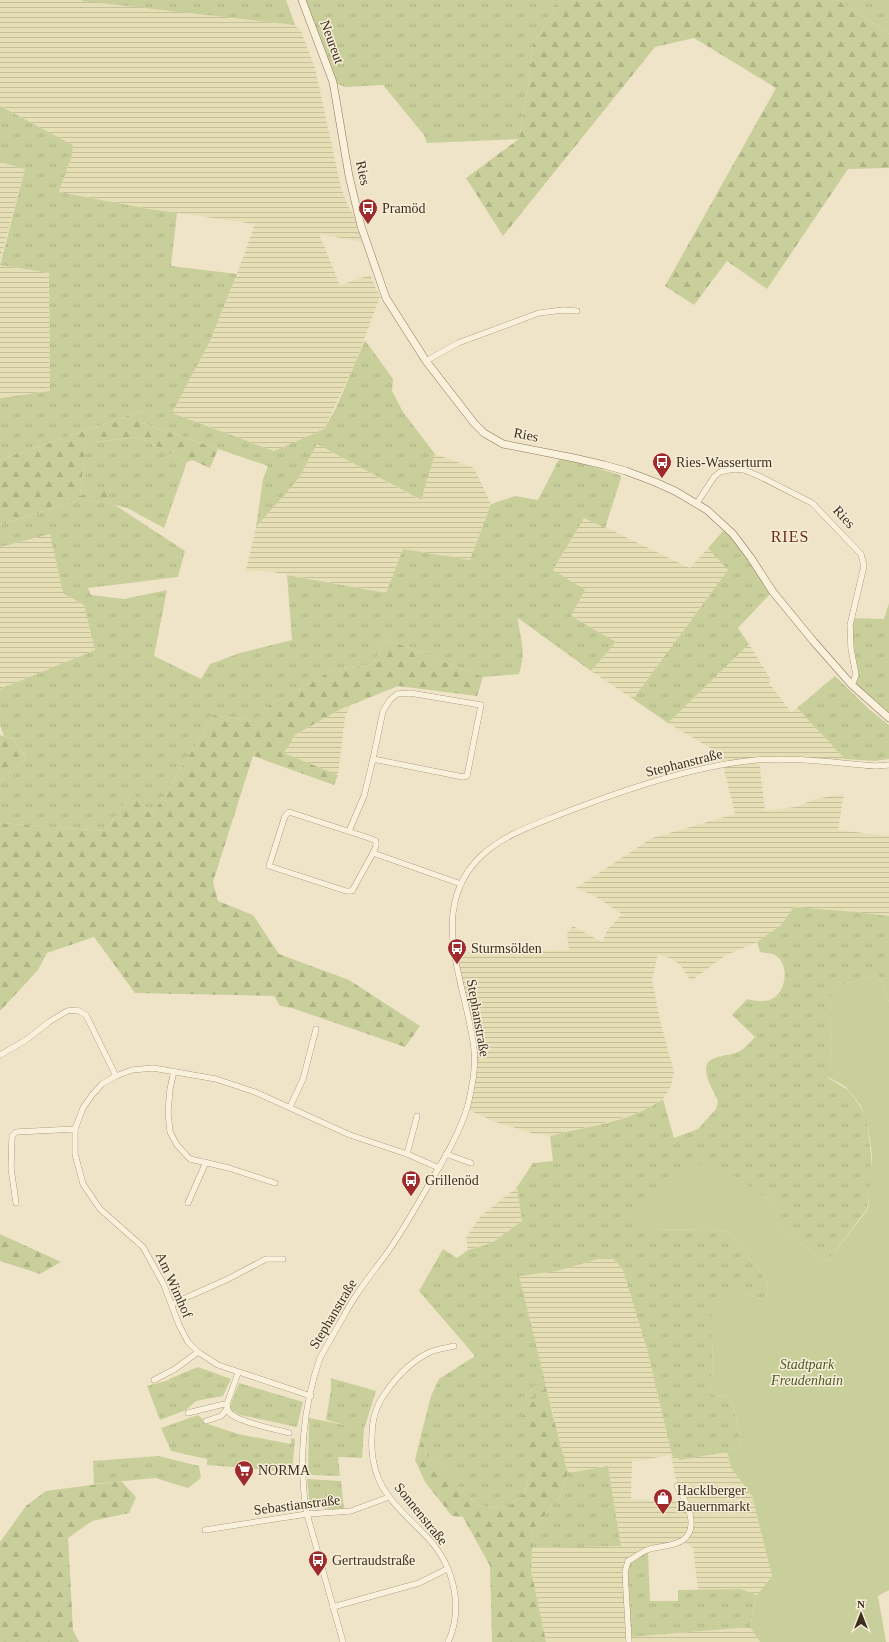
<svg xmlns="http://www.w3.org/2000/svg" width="889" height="1642" font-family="'Times New Roman',serif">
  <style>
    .farmland { fill: url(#farmland-rules); fill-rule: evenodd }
    .grass { fill: url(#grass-tufts) }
    .forest { fill: url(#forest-firs) }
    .wetland { fill: url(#wetland-marsh) }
    .park { fill: #c9cf9b }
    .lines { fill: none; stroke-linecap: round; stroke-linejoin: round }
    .minor-casing { stroke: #8d765c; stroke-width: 6 }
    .tertiary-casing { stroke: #8d765c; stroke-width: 8 }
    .minor { stroke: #faf1dc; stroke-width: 5.5 }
    .tertiary { stroke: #faf1dc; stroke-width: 7 }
    .labels { text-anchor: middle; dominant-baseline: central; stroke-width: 3; stroke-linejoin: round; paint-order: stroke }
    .street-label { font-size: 14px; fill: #3d2e20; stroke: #f7eed8 }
    .poi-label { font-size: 14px; fill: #3d2e20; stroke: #f7eed8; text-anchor: start }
    .park-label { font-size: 14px; font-style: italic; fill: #4d5a26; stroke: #f7eed8 }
    .quarter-label { font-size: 16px; letter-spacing: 1px; fill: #6b2e1e; stroke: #f7eed8 }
  </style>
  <defs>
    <pattern id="farmland-rules" width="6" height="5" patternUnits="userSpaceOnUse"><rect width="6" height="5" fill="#e6deb5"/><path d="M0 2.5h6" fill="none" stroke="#c6bf9b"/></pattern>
    <pattern id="grass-tufts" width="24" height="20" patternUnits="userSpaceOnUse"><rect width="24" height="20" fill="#c9cf9b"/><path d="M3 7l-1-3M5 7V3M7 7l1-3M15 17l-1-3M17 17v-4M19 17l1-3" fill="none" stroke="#aeb285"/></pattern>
    <pattern id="forest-firs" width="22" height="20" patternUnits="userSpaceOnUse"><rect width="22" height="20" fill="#c9cf9b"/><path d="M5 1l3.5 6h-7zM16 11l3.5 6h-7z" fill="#aeb285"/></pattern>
    <pattern id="wetland-marsh" width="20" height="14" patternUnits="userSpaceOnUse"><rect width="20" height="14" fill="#c9cf9b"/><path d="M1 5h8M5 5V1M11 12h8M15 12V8" fill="none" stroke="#aeb285"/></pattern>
  </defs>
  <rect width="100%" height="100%" fill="#f0e4c8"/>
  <g class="farmland">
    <polygon points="0,0 82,0 295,25 301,31 315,68 341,188 348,206 353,214 362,242 319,234 340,285 370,275 380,297 354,366 324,429 274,451 172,413 209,343 237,274 255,224 149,209 59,192 72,155 73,145 0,106"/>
    <polygon points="0,162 25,169 0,260"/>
    <polygon points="0,265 49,273 50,391 0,397"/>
    <polygon points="317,444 420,500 435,454 474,468 491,504 470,560 403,549 386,593 273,572 246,570 256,527 299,478"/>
    <polygon points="584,517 690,568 708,548 728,570 633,699 591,671 616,642 571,616 553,571"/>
    <polygon points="50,534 63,593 84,605 95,650 0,689 0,547"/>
    <polygon points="749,644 771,680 769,683 791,712 797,708 850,764 759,760 765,811 796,807 815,799 844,794 838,830 889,836 889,916 856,912 794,907 781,925 757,942 726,955 691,981 681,966 674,960 658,954 652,980 660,1020 674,1072 671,1086 663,1099 650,1109 611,1121 550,1136 535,1134 496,1122 466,1109 474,1053 455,953 569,950 567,933 573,926 602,942 607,931 622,914 595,896 576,888 652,838 735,814 723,765 717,752 668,723"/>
    <polygon points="350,707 345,717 338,775 284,753 295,735 339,710"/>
    <polygon points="517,1187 522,1221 492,1243 468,1250 466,1238 480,1217"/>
    <path d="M598,1259H613L623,1270L647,1349L672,1455L680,1459L727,1452L731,1468L752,1496L772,1576L757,1595L741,1589L698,1590L693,1548L683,1541L648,1551L629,1637L750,1627L760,1642H546L531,1570L532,1548L621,1546L608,1466L568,1473L518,1276L557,1271ZM671,1455L677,1485L685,1501L631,1499L632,1462Z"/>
  </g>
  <g class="grass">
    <polygon points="82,0 286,0 295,25 82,1"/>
    <polygon points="302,0 560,0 533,44 530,78 519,139 427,143 424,135 383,85 345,87 333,82"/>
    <polygon points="838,0 889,0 889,34"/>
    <polygon points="0,106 73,145 72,155 59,192 149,209 177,213 171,266 237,274 209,343 172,413 274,451 324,429 336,408 365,340 393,379 392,391 403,412 435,454 421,500 317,444 299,478 256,527 263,479 268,466 140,422 142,411 0,460 0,398 50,391 49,273 0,265 25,169 0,162"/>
    <path d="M138,437L187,462L164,528L127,508L115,505L185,551L178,577L88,588L91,595L124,599L167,590L154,656L201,679L210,664L240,653L292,640L287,575L386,593L403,549L470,560L491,504L515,496L538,500L559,459L576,462L620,475L621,478L605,528L584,518L553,570L585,590L571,616L616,642L591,671L518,618C520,641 527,649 519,674L483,677L386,639L373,664L331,671L265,708L258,722L214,715L152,815L132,793L105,831L0,823V781L26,758L13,739L4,736L0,726V689L95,650L84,605L63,593L50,534L0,547V525L78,500L113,503L80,496L86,443Z"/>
    <polygon points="723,531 727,532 771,593 738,628 749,644 668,723 633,699 728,570 708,548"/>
    <polygon points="889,603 889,718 852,685 854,680 850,618 884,619"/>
    <polygon points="835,676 870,710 889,725 889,759 875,761 845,759 797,708"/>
    <path d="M794,907L856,912L889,916V1002L878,975L831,988L830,1078L827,1077L848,1090L860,1106L867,1122L871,1155V1184L867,1209L827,1262L777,1226V1203L757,1192L647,1230L708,1229L728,1232L766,1279L768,1289L765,1301L745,1293L712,1338L713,1370L709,1389L715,1396L726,1397L733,1405L742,1446L727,1452L697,1457L680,1460L672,1455L647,1349L623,1270L613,1259H598L557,1271L519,1276L543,1373L541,1380L527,1394L525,1404L531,1470L525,1492L511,1505L493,1508L477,1504L460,1490L449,1471L427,1457L421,1435L431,1396L439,1379L475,1356L419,1291L443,1249L457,1258L468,1250L492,1243L522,1221L517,1187L533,1163L553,1161L550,1136C587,1126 632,1122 663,1099L674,1138L698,1129L716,1109L718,1102C715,1092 706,1081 706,1070C705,1054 729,1057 738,1052C745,1049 750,1042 755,1037L732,1015L747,999C755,1001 769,1003 775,997C787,987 789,964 775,955C772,953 764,953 760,952L757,942L781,925Z"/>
    <polygon points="198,1367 231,1379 223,1396 196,1401 186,1410 160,1420 147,1386 169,1380 171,1384 169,1379"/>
    <polygon points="331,1378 376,1391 364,1429 362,1458 338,1457 340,1476 308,1475 309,1418 350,1426 326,1420 331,1389"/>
    <polygon points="239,1383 303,1402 297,1427 240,1415 229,1409"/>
    <polygon points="198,1415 208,1424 238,1434 291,1444 291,1438 295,1439 292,1472 207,1465 207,1459 171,1451 161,1428"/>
    <polygon points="158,1456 199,1466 201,1478 188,1488 155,1478 94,1484 93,1461"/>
    <polygon points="608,1466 621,1546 532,1548 533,1530 561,1495 568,1473"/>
    <polygon points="307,1479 341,1481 344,1510 310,1507"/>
    <polygon points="648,1551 650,1601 678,1601 678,1590 741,1589 757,1595 750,1627 629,1637 627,1561"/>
  </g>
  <g class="forest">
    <polygon points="560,0 838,0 889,34 889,168 848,169 767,289 727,261 694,305 665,286 776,88 694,38 655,47 503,236 466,178 519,139 530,78 533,44"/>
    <polygon points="142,411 140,422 218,449 210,468 192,460 187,462 138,437 86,443 80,496 105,488 113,503 78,500 0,525 0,460"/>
    <polygon points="386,639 483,677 477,696 398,686 339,710 295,735 284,753 338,775 334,785 253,756 213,882 218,901 253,915 279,954 349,980 420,1026 405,1047 292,1008 280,1006 274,996 135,993 94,937 47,953 38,970 0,1011 0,823 105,831 132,793 152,815 214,715 258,722 265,708 331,671 373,664"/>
    <polygon points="0,735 13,739 26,758 0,781"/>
    <polygon points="0,1234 61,1262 40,1274 0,1261"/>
    <polygon points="540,1394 551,1408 568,1473 561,1495 533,1530 531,1570 546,1642 492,1642 490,1566 463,1517 452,1516 425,1482 415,1460 421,1435 427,1457 449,1471 460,1490 477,1504 493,1508 511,1505 525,1492 531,1470 523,1419 525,1404"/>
    <polygon points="121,1481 136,1497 129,1513 92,1521 68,1538 73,1630 79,1642 0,1642 0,1542 26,1506 46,1491"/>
  </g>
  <polygon class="wetland" points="543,1373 551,1408 540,1395 525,1404 527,1394 541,1380"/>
  <polygon class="park" points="878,975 889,1002 889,1590 878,1596 886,1642 760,1642 750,1627 757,1595 772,1576 752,1496 731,1468 727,1452 742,1446 733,1405 726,1397 715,1396 709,1389 713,1370 711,1305 722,1289 745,1293 765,1301 768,1289 766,1279 728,1232 708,1229 647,1230 630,1213 709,1158 757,1192 777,1203 777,1226 827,1262 868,1209 872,1155 868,1128 861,1106 846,1087 830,1078 831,988"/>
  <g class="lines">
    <g class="minor-casing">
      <g id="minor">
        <polyline points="426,361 458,343 539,313 563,310 577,311"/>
        <polyline points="697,503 714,477 720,472 733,469 744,470 759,476 812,503 861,554 864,566 850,625 851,649 856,675 852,685"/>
        <polyline points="349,831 364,796 373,759 463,777 467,776 481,705 410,693 397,694 390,700 383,711 373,759"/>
        <polyline points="373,853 376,846 376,841 369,838 289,812 285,816 269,866 346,891 352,891 373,853 461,884"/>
        <polyline points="0,1055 26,1040 49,1022 67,1011 77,1010 86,1015 116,1076"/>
        <polyline points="174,1071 170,1089 168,1112 170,1132 177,1145 190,1159 229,1168 275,1183"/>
        <polyline points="290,1107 303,1079 316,1029"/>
        <polyline points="407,1154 417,1116"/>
        <polyline points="446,1154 471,1163"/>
        <polyline points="16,1203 11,1168 12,1136 16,1132 75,1129"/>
        <polyline points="188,1203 206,1162"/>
        <polyline points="172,1304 228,1279 266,1259 283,1259"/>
        <path d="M238,1373L227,1404C227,1408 228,1412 232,1415C243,1423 275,1429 289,1433"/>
        <polyline points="154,1380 175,1369 198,1352"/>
        <polyline points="311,1396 218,1365 198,1352 188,1342 179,1325 164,1285 143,1247 100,1209 83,1184 75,1154 75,1129 83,1108 92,1095 102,1084 116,1076 132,1070 153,1068 216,1079 255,1092 350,1135 407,1154 439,1168"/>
        <polyline points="188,1413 220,1405 227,1404"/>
        <polyline points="206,1421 221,1416 227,1409"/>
        <polyline points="205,1530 307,1514 351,1511 389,1497"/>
        <polyline points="333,1607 419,1583 447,1569"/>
        <path d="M343,1642L307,1514C298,1464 303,1406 320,1358C324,1350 330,1341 334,1333C342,1320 348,1307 357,1294C366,1280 377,1267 387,1253C402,1232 415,1209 428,1186C443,1161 460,1133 468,1105C472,1087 476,1068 474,1049C467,985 425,910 481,856C503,835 534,825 561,814C621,791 692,766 756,760C796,757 836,763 875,766L889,765"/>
        <path d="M448,1642C464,1608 454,1566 428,1538C410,1519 386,1500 377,1475C373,1463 371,1449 372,1436C372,1419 376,1405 386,1392C397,1376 411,1362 428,1353C436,1349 446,1348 454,1346"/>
        <path d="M629,1642L625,1572L628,1561C634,1558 640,1553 647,1550C658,1546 673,1547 683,1540C701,1527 685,1499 677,1486"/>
      </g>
    </g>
    <g class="tertiary-casing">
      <polyline id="tertiary" points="302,0 333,82 349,176 361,226 386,298 426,361 474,423 484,433 503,444 574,458 604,465 626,471 655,482 675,491 707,510 733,534 751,558 773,592 814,642 852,685 889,718"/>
    </g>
    <use href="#minor" class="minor"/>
    <use href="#tertiary" class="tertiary"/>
  </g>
  <defs>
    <g id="bus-pin" transform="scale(1)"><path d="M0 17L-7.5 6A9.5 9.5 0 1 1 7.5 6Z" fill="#9e2a2b" stroke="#f7eed8"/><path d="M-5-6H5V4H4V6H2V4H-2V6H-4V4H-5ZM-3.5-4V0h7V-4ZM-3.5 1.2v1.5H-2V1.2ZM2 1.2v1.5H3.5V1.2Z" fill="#fff"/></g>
    <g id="supermarket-pin" transform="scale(1)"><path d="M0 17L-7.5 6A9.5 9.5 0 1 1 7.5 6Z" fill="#9e2a2b" stroke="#f7eed8"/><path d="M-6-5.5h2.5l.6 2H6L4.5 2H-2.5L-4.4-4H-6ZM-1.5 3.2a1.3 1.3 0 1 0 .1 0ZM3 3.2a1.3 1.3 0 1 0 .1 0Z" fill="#fff"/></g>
    <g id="shop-pin" transform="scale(1)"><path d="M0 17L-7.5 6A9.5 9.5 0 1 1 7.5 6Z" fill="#9e2a2b" stroke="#f7eed8"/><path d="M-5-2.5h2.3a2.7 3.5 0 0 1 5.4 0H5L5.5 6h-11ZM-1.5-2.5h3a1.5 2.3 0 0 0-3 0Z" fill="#fff"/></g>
  </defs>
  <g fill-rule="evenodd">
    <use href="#bus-pin" x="368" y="208"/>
    <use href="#bus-pin" x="662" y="462"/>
    <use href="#bus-pin" x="457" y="948"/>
    <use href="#bus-pin" x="411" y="1180"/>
    <use href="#supermarket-pin" x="244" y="1470"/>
    <use href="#shop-pin" x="663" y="1498"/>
    <use href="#bus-pin" x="318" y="1560"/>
  </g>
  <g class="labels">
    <g class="street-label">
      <text transform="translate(332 42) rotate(70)">Neureut</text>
      <text transform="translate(363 173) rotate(78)">Ries</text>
      <text transform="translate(526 435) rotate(11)">Ries</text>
      <text transform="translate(844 517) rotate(47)">Ries</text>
      <text transform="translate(684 763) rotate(-14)">Stephanstraße</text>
      <text transform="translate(478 1018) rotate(80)">Stephanstraße</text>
      <text transform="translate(174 1285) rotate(66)">Am Wimhof</text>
      <text transform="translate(333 1314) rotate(-59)">Stephanstraße</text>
      <text transform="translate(297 1505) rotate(-7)">Sebastianstraße</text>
      <text transform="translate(421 1514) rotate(51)">Sonnenstraße</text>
    </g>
    <g class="poi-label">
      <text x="382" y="208">Pramöd</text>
      <text x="676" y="462">Ries-Wasserturm</text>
      <text x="471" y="948">Sturmsölden</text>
      <text x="425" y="1180">Grillenöd</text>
      <text x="258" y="1470">NORMA</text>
      <text x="677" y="1490">Hacklberger<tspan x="677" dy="16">Bauernmarkt</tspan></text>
      <text x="332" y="1560">Gertraudstraße</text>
    </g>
    <g class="park-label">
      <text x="807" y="1364">Stadtpark<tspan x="807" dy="16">Freudenhain</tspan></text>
    </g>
    <g class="quarter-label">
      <text x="790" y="536">RIES</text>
    </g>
  </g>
  <g transform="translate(861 1614)" stroke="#f7eed8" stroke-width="3" paint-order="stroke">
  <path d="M0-3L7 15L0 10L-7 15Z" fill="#3d2e20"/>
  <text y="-6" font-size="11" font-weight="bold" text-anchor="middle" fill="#3d2e20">N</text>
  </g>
</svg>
